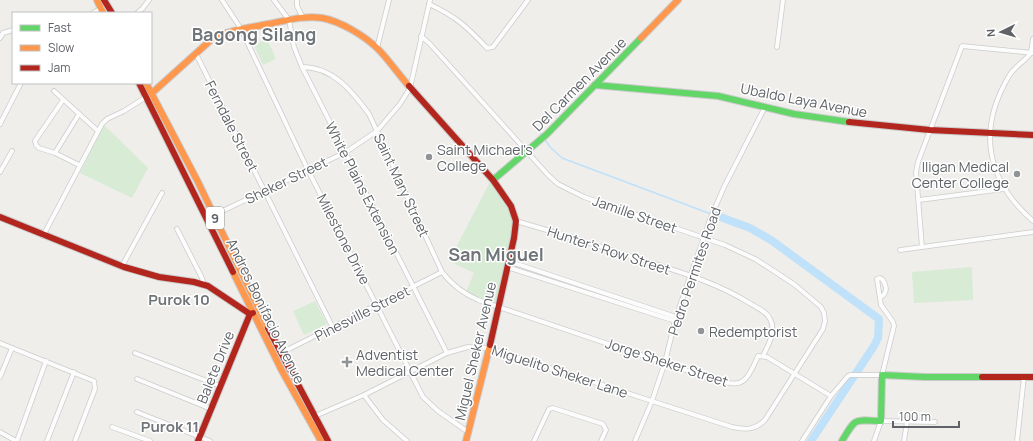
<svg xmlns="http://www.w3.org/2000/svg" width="1033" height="441" font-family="Manrope,sans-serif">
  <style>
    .green { fill: #d7ebd5 }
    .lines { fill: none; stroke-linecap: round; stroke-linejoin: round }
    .stream { stroke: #bfe1f9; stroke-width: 1.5 }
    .river { stroke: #bfe1f9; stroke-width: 8 }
    .street-casing { stroke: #cbcccc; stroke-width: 5.5 }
    .fast-casing { stroke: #cacacb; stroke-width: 8 }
    .slow-casing { stroke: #cacacb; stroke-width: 8 }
    .jam-casing { stroke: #cacacb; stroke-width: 8 }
    .street { stroke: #fdfcfc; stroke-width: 4 }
    .fast { stroke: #63d668; stroke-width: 6 }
    .slow { stroke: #ff974d; stroke-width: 6 }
    .jam { stroke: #b3261e; stroke-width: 6 }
    .poi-dot { fill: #919496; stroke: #fff; stroke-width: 1.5 }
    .labels { text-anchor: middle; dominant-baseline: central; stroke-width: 3; stroke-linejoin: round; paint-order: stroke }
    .shield { fill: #fff; stroke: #8f9295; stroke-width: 1 }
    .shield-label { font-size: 13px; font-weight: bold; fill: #5f6368 }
    .street-label { font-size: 14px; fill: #5f6368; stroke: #fff }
    .poi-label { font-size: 14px; fill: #5f6368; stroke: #fff; text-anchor: start }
    .neighbourhood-label { font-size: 15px; font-weight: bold; fill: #70757a; stroke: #fff }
    .district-label { font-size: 18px; font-weight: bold; fill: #70757a; stroke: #fff }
  </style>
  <rect width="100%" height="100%" fill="#efeeea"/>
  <g class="green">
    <polygon points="267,39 276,59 263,65 254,45"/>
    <polygon points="104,125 148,168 132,198 80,173"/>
    <path d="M490,182C504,196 512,209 513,229L496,304L466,292L474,273L449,261Z"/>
    <polygon points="972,267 973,300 914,303 912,272"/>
    <polygon points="315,301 327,324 304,335 293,311"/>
  </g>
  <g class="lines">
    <g class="stream">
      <polyline points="534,127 542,135"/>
      <polyline points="544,138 550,147 562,158 711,214"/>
    </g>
    <polyline class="river" points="715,215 750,228 771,240 879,319 878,338 874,346 811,441"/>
    <g class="street-casing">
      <g id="street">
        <polyline points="222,0 241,29 308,170 423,397 438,411 468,432"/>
        <polyline points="274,0 289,20 294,47 302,67 447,353"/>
        <polyline points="297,0 297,6 303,18"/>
        <path d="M429,4C457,17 467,27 487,48L493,47L528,0"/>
        <polyline points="93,13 102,8"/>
        <polyline points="137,13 142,9 149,0"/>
        <polyline points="0,38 3,33 13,30"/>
        <path d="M1033,39C1032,43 1032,50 1030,54C1024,62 1014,67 1009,76C977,130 986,180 1033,221"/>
        <polyline points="777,47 783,0"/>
        <polyline points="377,48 389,0"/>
        <polyline points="196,54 333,328"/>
        <path d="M302,67C333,67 352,91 369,114L442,272C452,285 462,293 478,300L709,378C741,387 744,388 758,356L767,357L831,396L848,376L850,375H882L894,326L893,322L881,305L877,279L880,278L882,279C887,286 888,293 880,298"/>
        <polyline points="54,91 98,131"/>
        <polyline points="63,100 35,141 36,145 39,148 55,153 79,165"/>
        <polyline points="0,124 21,83"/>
        <polyline points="55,153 79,114"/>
        <polyline points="0,172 12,151"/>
        <polyline points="919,200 1004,189"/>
        <polyline points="214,215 346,152 377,131 400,104 410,88 430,0"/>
        <path d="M516,221C555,232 594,244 633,257C673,270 715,281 751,304C758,308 767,312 770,319C777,331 768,345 763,356"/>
        <polyline points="177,229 202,278 204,285"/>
        <polyline points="43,236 102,124 107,119 124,111 146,97"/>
        <polyline points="922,247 916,172 918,162 962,46 1033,53"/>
        <polyline points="900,250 1033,232"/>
        <polyline points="508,261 676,317"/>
        <polyline points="122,266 162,193"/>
        <polyline points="507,267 675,321"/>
        <polyline points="0,343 94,381 95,389 75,441"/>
        <polyline points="135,353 220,386"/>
        <polyline points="281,353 442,272"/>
        <polyline points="0,377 12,348"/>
        <polyline points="137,379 211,409"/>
        <polyline points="364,395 383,420 407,441"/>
        <polyline points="137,412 210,441"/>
        <path d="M315,416L364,395L447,353L468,347L488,348L732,427C746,430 755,430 765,420L823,329L825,321L824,313L821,307L795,285L777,273L755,259L725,245L584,197L558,184L548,175L430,44L421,36"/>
        <polyline points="112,427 150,441"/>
        <polyline points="0,432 16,441"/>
        <polyline points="17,441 46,361"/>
        <polyline points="47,441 74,372"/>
        <polyline points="534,441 549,409 553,408 603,424 606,430 601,441"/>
        <polyline points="635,441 652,401 665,362 676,317 711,217 724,187 765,107"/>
        <polyline points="802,441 831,396"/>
        <polyline points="874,441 881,421 935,422"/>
        <polyline points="904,441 907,422"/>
        <polyline points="1017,441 1024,377"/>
      </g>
    </g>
    <g class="fast-casing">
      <g id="fast">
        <polyline points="595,85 718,96 794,114 849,122"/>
        <polyline points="493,180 547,134 641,38"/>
        <path d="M842,441C856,417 854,420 881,421L882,375L925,377H982"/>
      </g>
    </g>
    <g class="slow-casing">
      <g id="slow">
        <polyline points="97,0 103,13"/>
        <polyline points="641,38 678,0"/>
        <polyline points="146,83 198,182 268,328"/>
        <path d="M152,93L212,39C229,30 249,28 268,24C285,21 304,15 322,18C340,21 365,36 378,49C389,60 398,74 409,86"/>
        <polyline points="233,272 281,369 321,441"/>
        <polyline points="466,441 490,345"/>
      </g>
    </g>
    <g class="jam-casing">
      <g id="jam">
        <polyline points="104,0 112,13"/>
        <polyline points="139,83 233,272"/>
        <polyline points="409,86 493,180 511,206 516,221 514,238 490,345"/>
        <polyline points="849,122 930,130 1033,135"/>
        <polyline points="0,217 124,267 159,277 194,282 208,286 250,314"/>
        <polyline points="268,328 328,441"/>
        <polyline points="982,377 1033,377"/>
        <polyline points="198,441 250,314 253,313"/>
      </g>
    </g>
    <use href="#street" class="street"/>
    <use href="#fast" class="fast"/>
    <use href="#slow" class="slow"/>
    <use href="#jam" class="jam"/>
  </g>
  <g class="poi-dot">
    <circle cx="429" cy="157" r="4"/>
    <circle cx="1017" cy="174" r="4"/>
    <circle cx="701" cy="331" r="4"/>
    <path d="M345 356h4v4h4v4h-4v4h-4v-4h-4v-4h4z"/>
  </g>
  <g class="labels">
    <rect class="shield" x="206" y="207" width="18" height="22" rx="3"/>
    <g class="shield-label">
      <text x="215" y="218">9</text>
    </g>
    <g class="street-label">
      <text transform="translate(579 84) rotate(-45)">Del Carmen Avenue</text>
      <text transform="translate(804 100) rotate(11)">Ubaldo Laya Avenue</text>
      <text transform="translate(232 126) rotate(63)">Ferndale Street</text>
      <text transform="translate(286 180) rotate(-26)">Sheker Street</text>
      <text transform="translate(402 185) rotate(65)">Saint Mary Street</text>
      <text transform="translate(363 188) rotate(63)">White Plains Extension</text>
      <text transform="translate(635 214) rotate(19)">Jamille Street</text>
      <text transform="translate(344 239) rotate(63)">Milestone Drive</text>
      <text transform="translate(609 250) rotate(18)">Hunter's Row Street</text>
      <text transform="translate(694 271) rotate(-71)">Pedro Permites Road</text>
      <text transform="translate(266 311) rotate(64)">Andres Bonifacio Avenue</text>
      <text transform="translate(362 313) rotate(-27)">Pinesville Street</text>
      <text transform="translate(475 351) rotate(-77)">Miguel Sheker Avenue</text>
      <text transform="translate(667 362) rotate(18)">Jorge Sheker Street</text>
      <text transform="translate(215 367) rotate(-68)">Balete Drive</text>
      <text transform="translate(560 371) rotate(18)">Miguelito Sheker Lane</text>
    </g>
    <g class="poi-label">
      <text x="437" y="149">Saint Michael's<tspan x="437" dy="16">College</tspan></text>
      <text x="1009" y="166" text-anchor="end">Iligan Medical<tspan x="1009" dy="16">Center College</tspan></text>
      <text x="709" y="331">Redemptorist</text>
      <text x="356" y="354">Adventist<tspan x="356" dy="16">Medical Center</tspan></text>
    </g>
    <g class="neighbourhood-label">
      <text x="179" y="299">Purok 10</text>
      <text x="170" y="426">Purok 11</text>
    </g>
    <g class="district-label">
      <text x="254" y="34">Bagong Silang</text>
      <text x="496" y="254">San Miguel</text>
    </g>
  </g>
  <rect x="12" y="12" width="140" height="72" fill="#ffffff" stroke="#bfc1c3"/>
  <rect x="20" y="25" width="20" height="6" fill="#63d668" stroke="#bfc1c3"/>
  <text x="48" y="32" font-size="12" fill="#5f6368">Fast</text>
  <rect x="20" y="45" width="20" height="6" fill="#ff974d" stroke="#bfc1c3"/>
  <text x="48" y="52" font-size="12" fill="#5f6368">Slow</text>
  <rect x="20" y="65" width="20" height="6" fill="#b3261e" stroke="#bfc1c3"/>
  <text x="48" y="72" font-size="12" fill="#5f6368">Jam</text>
  <g transform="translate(1001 32) rotate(265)" stroke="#ffffff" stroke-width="3" paint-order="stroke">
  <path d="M0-3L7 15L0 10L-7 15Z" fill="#5f6368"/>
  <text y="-6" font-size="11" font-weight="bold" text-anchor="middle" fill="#5f6368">N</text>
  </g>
  <path d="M893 421v6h66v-6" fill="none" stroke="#5f6368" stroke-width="2"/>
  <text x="899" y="421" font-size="12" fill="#5f6368" stroke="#ffffff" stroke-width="3" paint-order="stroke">100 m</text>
</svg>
